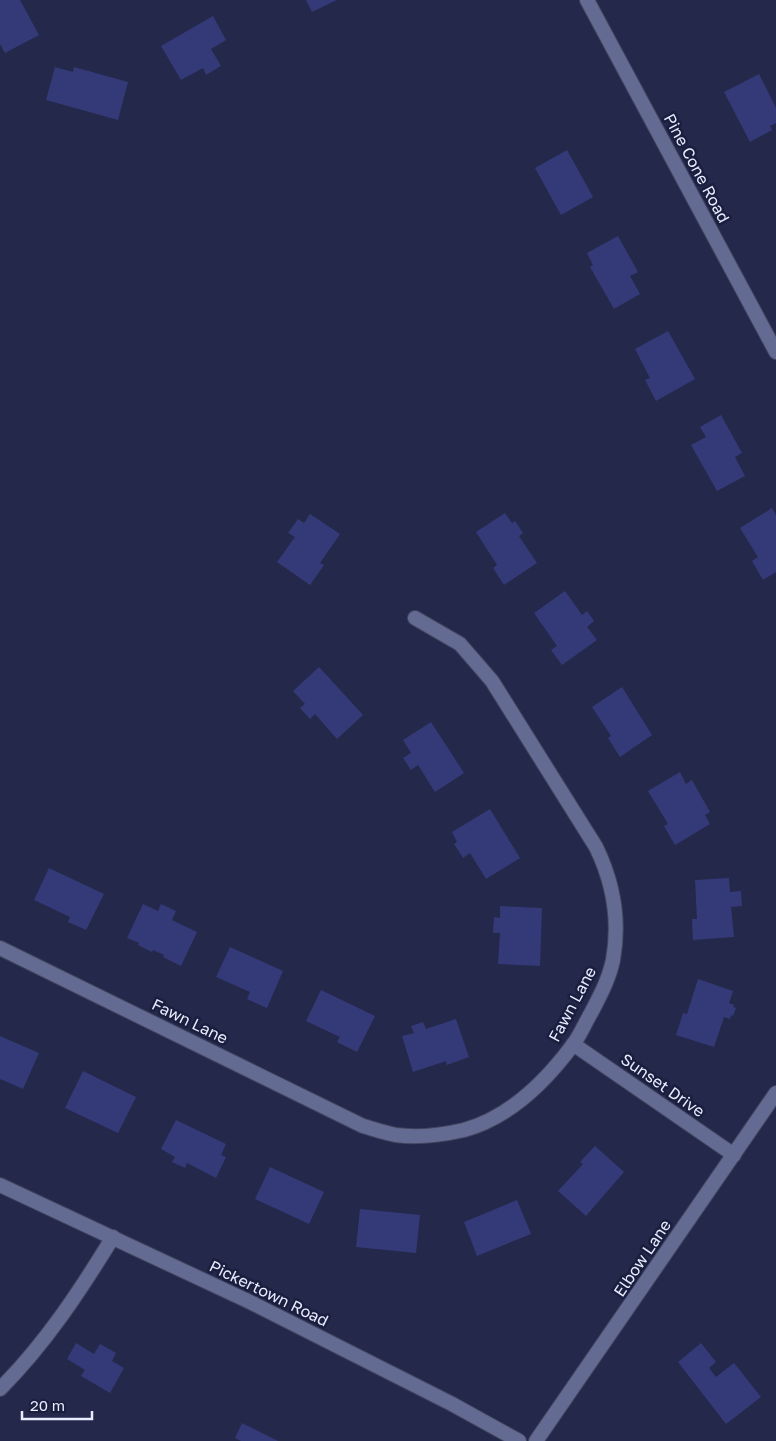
<svg xmlns="http://www.w3.org/2000/svg" width="776" height="1441" font-family="'Golos Text',sans-serif">
  <style>
    .building { fill: #343a78 }
    .lines { fill: none; stroke-linecap: round; stroke-linejoin: round }
    .service-casing { stroke: #424561; stroke-width: 16 }
    .minor-casing { stroke: #424561; stroke-width: 16 }
    .tertiary-casing { stroke: #424561; stroke-width: 16 }
    .service { stroke: #646b92; stroke-width: 14 }
    .minor { stroke: #646b92; stroke-width: 14 }
    .tertiary { stroke: #646b92; stroke-width: 14 }
    .labels { text-anchor: middle; dominant-baseline: central; stroke-width: 5; stroke-linejoin: round; paint-order: stroke }
    .street-label { font-size: 16px; fill: #e8ecfe; stroke: #1a1e3f }
  </style>
  <rect width="100%" height="100%" fill="#24284a"/>
  <g class="building">
    <polygon points="0,0 20,0 39,35 5,53 0,44"/>
    <polygon points="306,0 337,0 312,12"/>
    <polygon points="213,16 226,40 211,49 221,66 206,75 203,68 181,80 161,46"/>
    <polygon points="55,67 73,72 74,67 128,82 118,120 46,100"/>
    <polygon points="759,74 776,108 776,123 770,126 772,130 750,142 724,92"/>
    <polygon points="567,150 593,197 561,215 535,168"/>
    <polygon points="618,236 638,272 630,276 640,294 614,309 590,267 593,265 587,253"/>
    <polygon points="668,331 695,379 656,401 645,380 650,378 635,349"/>
    <polygon points="721,415 742,453 735,457 745,476 717,491 691,445 706,437 700,427"/>
    <polygon points="772,508 776,515 776,572 763,580 752,561 758,557 740,528"/>
    <polygon points="505,513 512,523 515,521 523,533 519,536 537,563 504,585 493,568 497,565 476,532"/>
    <polygon points="310,514 340,534 320,563 324,565 310,585 277,562 295,537 288,533 298,519 304,523"/>
    <polygon points="565,591 582,615 587,611 594,621 587,627 597,640 562,665 551,650 557,646 534,613"/>
    <polygon points="319,667 363,715 337,739 315,714 310,719 300,708 305,704 293,691"/>
    <polygon points="622,687 652,735 620,757 608,738 611,736 592,707"/>
    <polygon points="431,722 464,773 435,792 418,765 411,770 403,758 411,753 403,740"/>
    <polygon points="680,772 686,784 692,780 710,812 705,815 710,824 675,845 664,826 668,824 648,791"/>
    <polygon points="490,809 520,858 486,879 470,853 463,858 454,844 457,842 452,832"/>
    <polygon points="49,868 104,894 86,930 68,922 70,917 34,900"/>
    <polygon points="729,878 730,892 741,891 742,906 731,907 734,937 693,940 692,919 697,919 695,880"/>
    <polygon points="143,904 158,911 161,904 176,911 172,920 197,932 181,966 163,957 164,955 153,950 152,952 138,945 139,943 127,938"/>
    <polygon points="500,906 542,908 540,966 498,964 500,933 493,933 494,917 500,918"/>
    <polygon points="230,947 283,971 267,1008 247,999 250,992 216,977"/>
    <polygon points="698,979 733,991 729,1003 734,1005 733,1007 736,1008 733,1016 731,1015 730,1019 724,1017 714,1047 676,1035 683,1013 687,1014"/>
    <polygon points="321,990 375,1016 357,1052 337,1042 340,1037 306,1021"/>
    <polygon points="456,1019 469,1057 447,1065 446,1061 413,1072 402,1036 414,1033 411,1026 423,1022 426,1029"/>
    <polygon points="0,1036 39,1053 23,1089 0,1079"/>
    <polygon points="83,1071 136,1097 118,1133 65,1108"/>
    <polygon points="176,1120 226,1144 221,1155 226,1157 216,1178 187,1163 185,1168 172,1162 175,1157 161,1149"/>
    <polygon points="595,1146 624,1172 586,1216 558,1191 583,1164 580,1162"/>
    <polygon points="270,1167 324,1192 309,1224 255,1199"/>
    <polygon points="517,1200 531,1234 477,1256 464,1222"/>
    <polygon points="360,1209 420,1215 416,1253 356,1247"/>
    <polygon points="76,1343 94,1354 100,1344 116,1353 112,1361 124,1368 110,1393 81,1376 85,1370 67,1359"/>
    <polygon points="701,1343 716,1362 709,1368 716,1377 734,1363 761,1397 726,1424 678,1362"/>
    <polygon points="242,1423 278,1441 241,1441 235,1438"/>
  </g>
  <g class="lines">
    <g class="service-casing">
      <path id="service" d="M0,1389C45,1344 80,1291 113,1237"/>
    </g>
    <g class="minor-casing">
      <g id="minor">
        <polyline points="587,0 776,352"/>
        <path d="M0,948L363,1126C374,1129 385,1133 396,1135C418,1138 442,1135 464,1130C508,1118 545,1082 572,1046C580,1036 585,1023 591,1013C600,996 609,979 613,960C620,921 613,882 596,847L492,681L460,644L415,618"/>
        <polyline points="573,1044 734,1155"/>
        <polyline points="536,1441 776,1093"/>
      </g>
    </g>
    <g class="tertiary-casing">
      <polyline id="tertiary" points="0,1185 250,1302 452,1404 519,1441"/>
    </g>
    <use href="#service" class="service"/>
    <use href="#minor" class="minor"/>
    <use href="#tertiary" class="tertiary"/>
  </g>
  <g class="labels">
    <g class="street-label">
      <text transform="translate(697 168) rotate(62)">Pine Cone Road</text>
      <text transform="translate(572 1004) rotate(-62)">Fawn Lane</text>
      <text transform="translate(190 1021) rotate(26)">Fawn Lane</text>
      <text transform="translate(663 1085) rotate(35)">Sunset Drive</text>
      <text transform="translate(642 1258) rotate(-56)">Elbow Lane</text>
      <text transform="translate(269 1293) rotate(26)">Pickertown Road</text>
    </g>
  </g>
  <path d="M22 1411v8h70v-8" fill="none" stroke="#e8ecfe" stroke-width="2.5"/>
  <text x="30" y="1411" font-size="15" fill="#e8ecfe" stroke="#1a1e3f" stroke-width="4" paint-order="stroke">20 m</text>
</svg>
